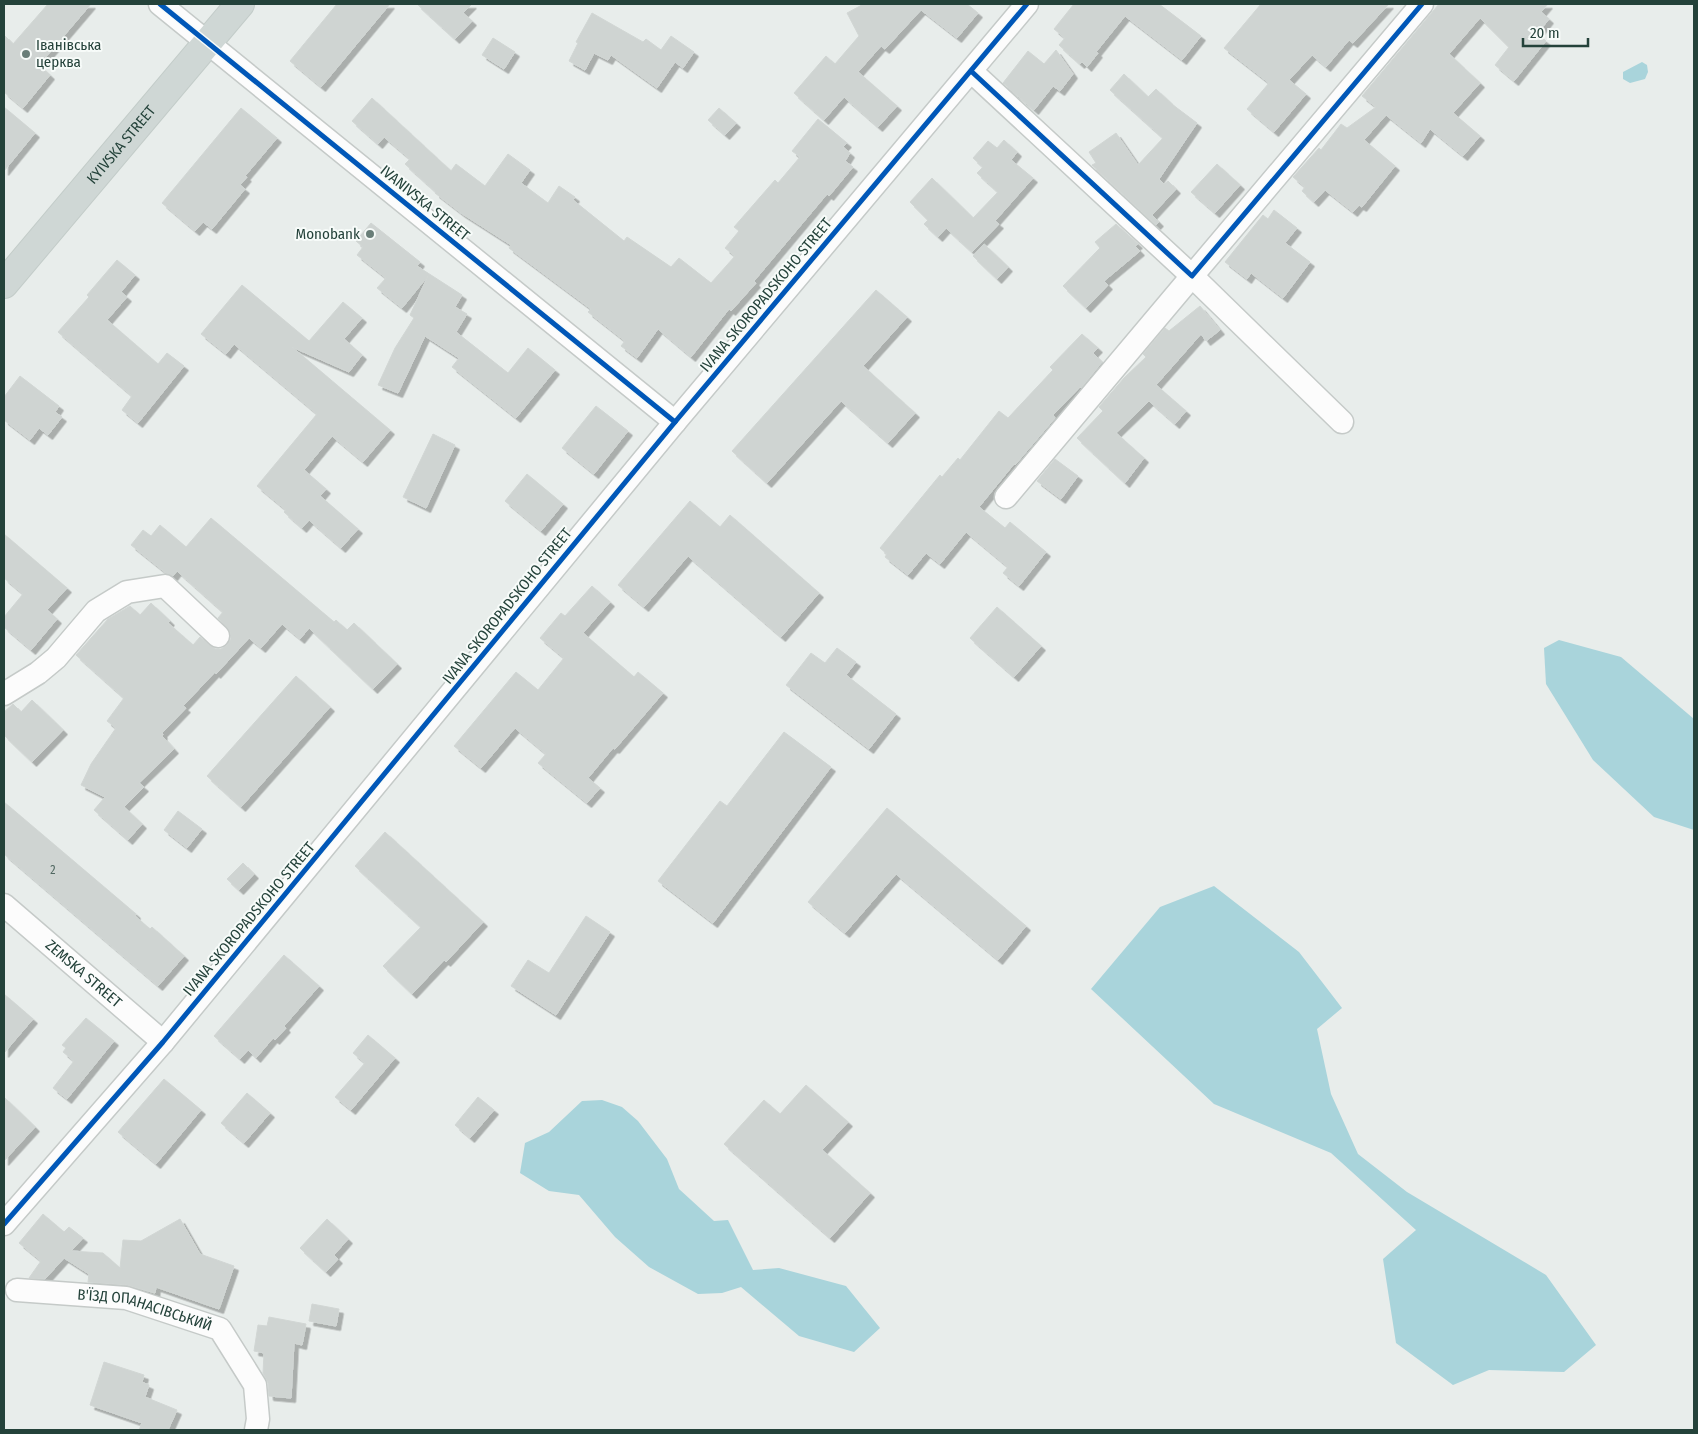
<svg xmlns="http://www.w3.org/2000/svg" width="1698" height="1434" font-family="'Fira Sans Condensed',sans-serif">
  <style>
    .water { fill: #a9d4db }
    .building { fill: #cfd4d2; stroke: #d1d6d4; filter: url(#shadow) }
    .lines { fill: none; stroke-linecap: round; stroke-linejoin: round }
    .minor-casing { stroke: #c5cac8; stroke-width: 25 }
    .major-casing { stroke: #c3ccc9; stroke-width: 30 }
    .minor { stroke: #fcfcfc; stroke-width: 22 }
    .major { stroke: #cfd7d5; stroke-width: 28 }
    .cycleway-casing { stroke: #f7fbf9; stroke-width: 8 }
    .cycleway { stroke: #0057b8; stroke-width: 5 }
    .poi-dot { fill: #697e78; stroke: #f7fbf9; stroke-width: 2 }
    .labels { text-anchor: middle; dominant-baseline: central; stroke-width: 4; stroke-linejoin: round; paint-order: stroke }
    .number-label { font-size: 12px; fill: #506761 }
    .poi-label { font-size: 15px; fill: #24423a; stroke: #f7fbf9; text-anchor: start }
    .street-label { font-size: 15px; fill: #24423a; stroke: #f7fbf9 }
  </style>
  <defs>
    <filter id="shadow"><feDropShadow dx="4.5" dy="4.5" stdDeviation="0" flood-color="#0004"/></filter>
  </defs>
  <rect width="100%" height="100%" fill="#e8edeb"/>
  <g class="water">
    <polygon points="1642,62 1647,65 1648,72 1645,79 1630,83 1623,79 1623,72"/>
    <polygon points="1559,640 1621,657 1694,719 1694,830 1654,817 1593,760 1546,684 1544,648"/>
    <polygon points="1214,886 1299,952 1342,1008 1317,1029 1331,1094 1358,1154 1407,1192 1546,1275 1596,1345 1564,1372 1489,1370 1453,1385 1396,1343 1383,1259 1416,1230 1331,1153 1214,1104 1091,989 1160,907"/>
    <polygon points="602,1100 622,1107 638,1121 667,1159 679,1189 714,1221 728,1220 753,1270 779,1268 846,1286 880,1328 854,1352 799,1336 741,1287 722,1293 698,1294 649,1267 615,1237 579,1195 549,1191 520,1173 525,1143 549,1132 582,1101"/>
  </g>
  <g class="building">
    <polygon points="48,4 91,4 39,65 50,75 23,108 4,92 4,35 13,44"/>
    <polygon points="337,4 390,4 321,87 290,61"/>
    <polygon points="417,4 472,4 463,13 472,21 455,39"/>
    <polygon points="862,4 967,4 978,13 957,38 921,10 885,49 881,46 858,72 897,106 878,127 844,97 824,120 794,93 826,56 835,64 859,36 847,13 860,6"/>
    <polygon points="1074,4 1159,4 1201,36 1182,60 1125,16 1096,52 1098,53 1087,67 1082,62 1080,64 1059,45 1065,38 1054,29"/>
    <polygon points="1261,4 1389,4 1353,43 1349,40 1326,67 1312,55 1289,80 1306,94 1274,132 1247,109 1269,83 1224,48"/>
    <polygon points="1439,4 1548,4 1541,12 1549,19 1537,34 1546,41 1514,81 1495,65 1509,47 1480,18 1449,54 1480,83 1453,113 1480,136 1463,156 1430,129 1421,143 1386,115 1364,140 1395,166 1362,207 1359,205 1353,212 1325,190 1314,202 1302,191 1305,187 1293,177 1319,148 1321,150 1341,124 1347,128 1376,107 1362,96"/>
    <polygon points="592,13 643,42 646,39 661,50 671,36 694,52 683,68 675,62 657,88 611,55 608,60 594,53 585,70 569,61 578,43 576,42"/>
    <polygon points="493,38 515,52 504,69 482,55"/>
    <polygon points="1056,50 1073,74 1060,91 1053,86 1034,110 1003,83 1028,51 1044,64"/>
    <polygon points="1124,74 1148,97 1156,89 1173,105 1197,123 1159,179 1164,184 1168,181 1176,189 1152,215 1159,222 1156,225 1092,165 1096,163 1089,152 1116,133 1138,165 1163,138 1110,90"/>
    <polygon points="372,98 451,171 456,164 485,186 508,154 530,170 521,183 548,203 559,186 575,197 573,200 624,241 627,237 671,267 679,258 711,283 735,256 725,248 739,231 734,227 775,180 778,183 800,157 792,151 818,119 847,143 843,147 850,153 845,161 853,167 829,196 827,194 754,281 756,283 731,311 729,309 691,357 658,329 637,358 621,346 625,341 588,312 591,309 509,248 511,245 461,213 435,193 436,192 405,164 410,159 384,137 378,144 352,121"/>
    <polygon points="4,107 35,133 4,171"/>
    <polygon points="241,108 277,138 245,176 247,177 240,185 245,189 212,229 203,222 195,231 162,203"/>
    <polygon points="719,108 736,123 725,135 708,120"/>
    <polygon points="1004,140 1017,152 1011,160 1033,178 995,221 999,224 972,252 946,228 938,237 924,224 928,220 910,202 932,178 973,218 998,192 977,173 983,167 973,158 988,141 997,148"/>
    <polygon points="1217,164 1240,185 1215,213 1191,192"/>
    <polygon points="1274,210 1297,228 1285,243 1310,262 1283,298 1251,273 1247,279 1225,262 1263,215 1268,219"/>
    <polygon points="371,223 420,262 417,266 462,295 455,307 467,314 456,332 508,373 528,348 555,370 516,418 452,367 459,358 425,336 398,393 378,385 395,348 414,318 410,315 428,276 402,308 377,288 386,278 357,255 363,247 356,241"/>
    <polygon points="1116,224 1138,244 1135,246 1140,251 1104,281 1108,285 1086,308 1063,286 1100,248 1095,242"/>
    <polygon points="984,244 1008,267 997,279 973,256"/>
    <polygon points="117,260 135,275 121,292 127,297 107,320 158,364 167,353 184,366 138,423 122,410 132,396 58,332 89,297 87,295"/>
    <polygon points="242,285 309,341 343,302 362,318 344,339 362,355 349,372 292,347 390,430 363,462 332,436 304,470 326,489 320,496 358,529 341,548 309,520 302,528 284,512 286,510 257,486 317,414 234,344 226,354 201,334"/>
    <polygon points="876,290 907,317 863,366 915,413 888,443 841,401 767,483 732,451"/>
    <polygon points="1200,306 1220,330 1206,341 1201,334 1156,385 1186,411 1175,424 1149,401 1116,433 1144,458 1125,483 1077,438 1103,411 1099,407 1124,378 1146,357 1143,354 1165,328 1169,331"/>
    <polygon points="1082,334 1098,348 1093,353 1102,362 1081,388 1080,387 1053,415 1055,418 1015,465 1014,464 979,507 1005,528 1010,522 1046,552 1019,586 1003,573 1008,567 966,532 940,564 926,553 908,575 885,557 887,554 880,548 940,475 942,477 958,458 960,460 999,411 1008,418 1053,370 1050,367"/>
    <polygon points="20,376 59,406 55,412 62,417 48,435 39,428 30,440 4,420 4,397"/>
    <polygon points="596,406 628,431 594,474 562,448"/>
    <polygon points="433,434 455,445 426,508 403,497"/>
    <polygon points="1055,459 1078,476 1061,499 1037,481"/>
    <polygon points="527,474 563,504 541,531 505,501"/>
    <polygon points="690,501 720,527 730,515 819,593 781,637 688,556 644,607 618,585"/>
    <polygon points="211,518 334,622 336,620 347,630 354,623 397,664 373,689 309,628 300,639 282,624 261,648 249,638 216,674 215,672 183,706 186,708 162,733 163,734 162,736 174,749 139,783 144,787 124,807 142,824 128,840 94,810 105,797 81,785 91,764 116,728 107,721 124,698 76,655 108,619 130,606 140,615 151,603 170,621 168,623 193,645 200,637 215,649 221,649 227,645 231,639 230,632 218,618 223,612 177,571 173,576 166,573 131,545 143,530 151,536 160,525 186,547"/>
    <polygon points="4,534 67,588 47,610 57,619 31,650 4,627 4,617 23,594 4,578"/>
    <polygon points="592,586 610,602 583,633 634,677 638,672 663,693 615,749 613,748 588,778 600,788 587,803 538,763 546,754 515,728 481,768 454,746 516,672 538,690 564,658 540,638 561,613 565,616"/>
    <polygon points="997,607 1041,646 1014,677 970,638"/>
    <polygon points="837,648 856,662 846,675 896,714 869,749 786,685 811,653 825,663"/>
    <polygon points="296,676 330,707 241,807 207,776"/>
    <polygon points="32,700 63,730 32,762 4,735 4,712 13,704 21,712"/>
    <polygon points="784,732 831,767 713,923 658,881 720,801 727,806"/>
    <polygon points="4,802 136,914 135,916 150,929 152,927 184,956 158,986 4,854"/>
    <polygon points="887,808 1026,926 998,960 896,874 845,933 808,902"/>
    <polygon points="178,811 202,829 187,848 164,830"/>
    <polygon points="385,832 483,922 446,962 444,960 412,994 383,966 421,927 355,866"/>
    <polygon points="243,863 254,874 239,890 227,879"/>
    <polygon points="586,916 610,932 556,1015 511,986 528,960 549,973"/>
    <polygon points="284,955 319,986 284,1026 286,1028 275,1040 273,1038 256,1058 248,1050 240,1059 214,1036"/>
    <polygon points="4,994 33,1019 4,1053"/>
    <polygon points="86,1018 114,1041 67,1099 53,1088 74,1061 63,1052 66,1048 62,1045"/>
    <polygon points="368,1035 395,1058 351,1110 335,1097 365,1063 353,1053"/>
    <polygon points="164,1079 201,1110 156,1164 118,1132"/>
    <polygon points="806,1085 848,1122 822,1150 870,1193 830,1238 724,1144 764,1100 780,1114"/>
    <polygon points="247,1093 270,1113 244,1143 221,1123"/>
    <polygon points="4,1097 35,1127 4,1161"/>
    <polygon points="478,1097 494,1110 470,1138 455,1125"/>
    <polygon points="43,1214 64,1232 69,1227 83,1238 71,1251 103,1253 120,1268 123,1240 141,1241 180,1219 200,1254 234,1266 219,1309 156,1287 155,1293 127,1285 88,1282 89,1274 64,1258 45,1279 29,1278 41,1261 19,1243"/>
    <polygon points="327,1219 348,1239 334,1255 338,1259 326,1272 300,1248"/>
    <polygon points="312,1304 339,1309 336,1326 309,1321"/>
    <polygon points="269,1317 306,1324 302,1345 294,1343 291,1398 269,1396 268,1383 263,1373 264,1353 254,1351 258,1325 267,1326"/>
    <polygon points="104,1362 144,1375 142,1382 149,1385 145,1397 177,1410 168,1430 139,1430 142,1423 90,1405"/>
  </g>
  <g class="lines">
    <g class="minor-casing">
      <g id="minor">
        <polyline points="160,4 675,422"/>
        <polyline points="971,71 1192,276 1422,4"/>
        <polyline points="1006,497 1192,276 1342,422"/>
        <polyline points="4,694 38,673 56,658 96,611 127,592 165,586 218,636"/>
        <path id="s1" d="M4,905L163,1042"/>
        <polyline points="4,1224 163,1042 675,422 1027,4"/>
        <path id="s2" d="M17,1290L126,1298L220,1329L255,1385L258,1419L256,1430"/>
      </g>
    </g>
    <g class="major-casing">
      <g id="major">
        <path id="s3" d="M4,284L240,4"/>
      </g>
    </g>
    <use href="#minor" class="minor"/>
    <use href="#major" class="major"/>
    <g class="cycleway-casing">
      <g id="cycleway">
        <polyline points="160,4 675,422"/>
        <polyline points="971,71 1192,276 1422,4"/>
        <polyline points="4,1224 163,1042 675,422 1027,4"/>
      </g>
    </g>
    <use href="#cycleway" class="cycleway"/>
  </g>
  <g class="poi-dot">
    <circle cx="26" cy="54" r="5"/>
    <circle cx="370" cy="234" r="5"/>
  </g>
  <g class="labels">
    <g class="number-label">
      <text x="53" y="870">2</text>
    </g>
    <g class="poi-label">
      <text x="36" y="45">Іванівська<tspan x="36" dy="17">церква</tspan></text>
      <text x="360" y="234" text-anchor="end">Monobank</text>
    </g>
    <g class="street-label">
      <text stroke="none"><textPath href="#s3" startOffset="182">KYIVSKA STREET</textPath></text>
      <text transform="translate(425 203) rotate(39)">IVANIVSKA STREET</text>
      <text transform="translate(766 295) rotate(-50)">IVANA SKOROPADSKOHO STREET</text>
      <text transform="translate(507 606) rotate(-51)">IVANA SKOROPADSKOHO STREET</text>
      <text transform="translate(249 919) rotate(-50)">IVANA SKOROPADSKOHO STREET</text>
      <text stroke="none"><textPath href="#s1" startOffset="105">ZEMSKA STREET</textPath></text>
      <text stroke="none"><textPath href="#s2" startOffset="130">В'ЇЗД ОПАНАСІВСЬКИЙ</textPath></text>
    </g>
  </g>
  <rect width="1698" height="1434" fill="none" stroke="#24423a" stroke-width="10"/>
  <path d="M1523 38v8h65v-8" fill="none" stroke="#24423a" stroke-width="2.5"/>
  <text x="1530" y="38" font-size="15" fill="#24423a" stroke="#f7fbf9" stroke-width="4" paint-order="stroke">20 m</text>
</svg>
